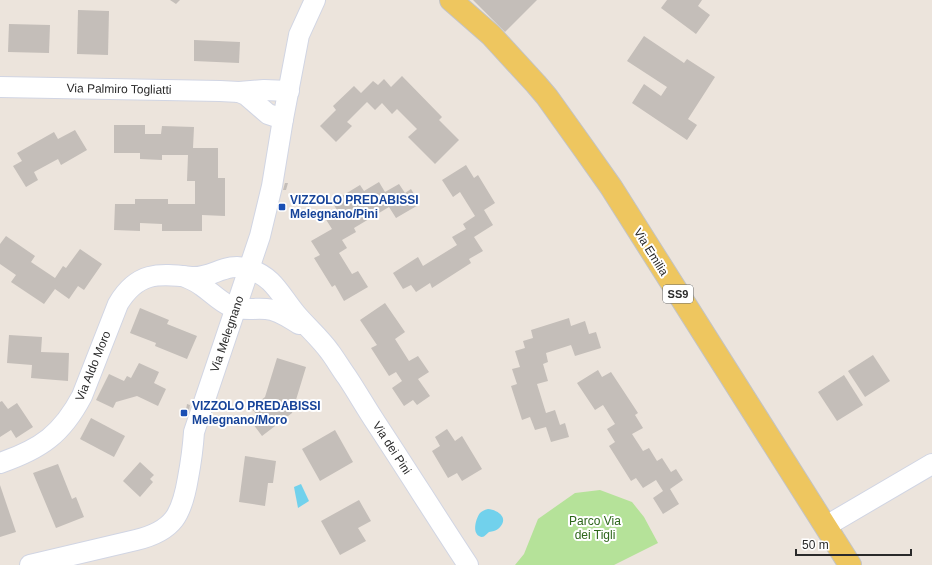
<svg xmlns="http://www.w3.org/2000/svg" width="932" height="565" font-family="Helvetica,sans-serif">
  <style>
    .green { fill: #b5e299 }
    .water { fill: #71d1ec }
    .building { fill: #c4beb9 }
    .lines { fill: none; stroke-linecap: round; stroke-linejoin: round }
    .minor-casing { stroke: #d1d5e3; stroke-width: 22 }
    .major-casing { stroke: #c3c3c3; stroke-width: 24 }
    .minor { stroke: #fff; stroke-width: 20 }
    .major { stroke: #eec65f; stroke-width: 22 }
    .transit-dot { fill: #1a4fb4; stroke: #fff; stroke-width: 1.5 }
    .labels { text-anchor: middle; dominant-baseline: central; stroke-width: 4; stroke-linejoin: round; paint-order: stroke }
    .shield { fill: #fff; stroke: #6a6a6a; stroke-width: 1 }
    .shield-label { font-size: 11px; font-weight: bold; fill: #2a2a2a }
    .street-label { font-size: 12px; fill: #2a2a2a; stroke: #fff }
    .transit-label { font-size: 12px; font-weight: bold; fill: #164399; stroke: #fff; text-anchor: start }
    .park-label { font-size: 12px; fill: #2e661b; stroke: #fff }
  </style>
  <rect width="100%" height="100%" fill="#ece4dc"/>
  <polygon class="green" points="600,490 632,502 644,517 658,543 614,565 515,565 524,554 538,519 575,493"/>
  <g class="water">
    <polygon points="301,484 309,501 298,508 294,487"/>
    <path d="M488,509C499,510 510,519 498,529C495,531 493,531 489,532C486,534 484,539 479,536C472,532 476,518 480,513C482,511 484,510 488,509Z"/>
  </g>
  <g class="building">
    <polygon points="170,0 180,0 176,4"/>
    <polygon points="473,0 537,0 505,32"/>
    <polygon points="667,0 702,0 698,6 710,15 696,34 661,8"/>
    <polygon points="78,10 109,11 108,55 77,54"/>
    <polygon points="9,24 50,25 49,53 8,52"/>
    <polygon points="644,36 684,63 687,59 715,77 688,119 697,125 687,140 632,103 644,84 661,96 667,87 627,61"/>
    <polygon points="194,40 240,42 239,63 194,61"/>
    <polygon points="402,76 442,117 439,120 459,140 435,164 408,137 417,129 397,109 392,114 382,103 375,110 367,102 347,122 352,126 336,142 320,126 336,110 333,106 354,86 361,93 373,81 378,85 384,79 391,87"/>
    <polygon points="114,125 145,125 145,134 161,134 162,126 194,127 193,148 218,148 218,178 225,178 225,216 202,215 202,231 162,231 162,224 140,223 140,231 114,230 115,204 135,204 135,199 168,199 168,204 195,204 195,181 187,181 188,155 162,155 162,160 140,159 140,153 114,153"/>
    <polygon points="75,130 87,150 61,165 58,159 34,172 38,180 26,187 13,166 22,161 17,153 54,132 58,139"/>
    <polygon points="466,165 474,178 478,175 495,203 484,210 493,225 474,237 483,251 469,259 471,263 432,288 430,283 416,292 411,285 403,289 393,273 418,257 423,266 457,245 452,237 466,229 463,224 475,216 460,192 453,197 442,180"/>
    <polygon points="379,182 385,192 399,184 405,193 411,189 420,204 396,218 389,207 354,228 356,232 342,240 347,248 339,253 352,274 358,271 368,287 344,301 335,285 332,287 314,258 320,255 311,241 332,229 325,218 337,210 332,202 360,185 364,191"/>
    <polygon points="285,183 288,183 286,190 283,190"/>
    <polygon points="6,236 35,256 31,262 55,278 63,266 66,268 80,249 102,264 84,290 78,286 69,299 55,289 44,304 11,282 16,275 0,264 0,244"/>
    <polygon points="385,303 405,332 395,339 409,361 418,356 429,372 418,379 430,396 417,405 413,400 404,406 392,388 402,381 396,372 389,376 371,348 377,345 360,320"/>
    <polygon points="140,308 169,320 167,324 197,336 187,359 155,346 156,343 130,333"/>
    <polygon points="569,318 571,326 585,321 589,334 596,332 601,348 575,356 571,345 546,353 548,362 543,364 548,381 537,384 546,413 555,410 560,425 565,423 569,437 551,442 546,427 535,430 530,417 522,420 511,386 517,384 512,369 520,367 515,351 525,348 523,341 533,338 531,330"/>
    <polygon points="9,335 42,337 41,352 69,353 68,381 31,378 32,365 7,363"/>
    <polygon points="873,355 890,381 865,397 848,371"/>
    <polygon points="277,358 306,367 292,413 262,436 250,420 257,415 251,408 265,397"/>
    <polygon points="139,363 159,372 154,383 166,389 158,406 137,396 116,402 113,408 96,400 109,374 124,381 127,376 131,378"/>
    <polygon points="598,370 602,377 611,372 638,413 635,415 643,428 632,434 643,451 649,448 657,461 662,458 671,472 676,469 683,480 670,489 679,504 663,514 653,498 663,491 656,480 643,488 636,478 631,481 609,446 615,442 607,429 615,424 603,405 595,410 577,383"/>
    <polygon points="844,375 863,405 837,421 818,392"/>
    <polygon points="2,401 8,409 17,403 33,427 16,438 11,430 0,437 0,402"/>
    <polygon points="187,404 190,405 189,411 186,410"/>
    <polygon points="91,418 125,436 114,457 80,439"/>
    <polygon points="447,429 455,441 462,436 482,469 462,481 457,473 448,478 432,451 440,446 435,437"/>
    <polygon points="335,430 353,462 320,481 302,449"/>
    <polygon points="245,456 276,461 273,483 268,483 265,506 239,502"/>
    <polygon points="140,462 154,475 150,479 153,482 140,497 123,481"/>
    <polygon points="58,464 72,499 76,497 84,517 56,528 33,473"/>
    <polygon points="0,485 16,532 0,537"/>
    <polygon points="359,500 371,521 358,528 366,541 340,555 321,521"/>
  </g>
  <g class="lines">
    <g class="minor-casing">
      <g id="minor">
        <polyline points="0,87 220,91 239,92 264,90 289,91"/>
        <polyline points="239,92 246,95 268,114 283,119"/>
        <path d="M183,276C190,279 196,281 202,286C211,292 219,301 230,306C242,311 253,308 266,309C279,310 289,318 299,324"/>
        <path d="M0,463C41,449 62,434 82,396L118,304C137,272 158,273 191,277C212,279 226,261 249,269C274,277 280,295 296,314C307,327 320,338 330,352C336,360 341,369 347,377C357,392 366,408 376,423C407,470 437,518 468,565"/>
        <polyline points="826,526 932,464"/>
        <path d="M30,565L136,540C174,531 182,514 188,478C191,462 193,447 194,432L260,236L272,186L283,119L299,35L315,0"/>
      </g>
    </g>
    <g class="major-casing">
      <polyline id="major" points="451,0 491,35 536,84 547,97 582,146 611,187 850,565"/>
    </g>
    <use href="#minor" class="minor"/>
    <use href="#major" class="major"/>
  </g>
  <g class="transit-dot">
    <rect x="278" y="203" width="8" height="8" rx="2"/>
    <rect x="180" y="409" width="8" height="8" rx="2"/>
  </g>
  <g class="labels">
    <rect class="shield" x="663" y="285" width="30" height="18" rx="3"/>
    <g class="shield-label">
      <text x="678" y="294">SS9</text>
    </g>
    <g class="street-label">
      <text transform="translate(119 89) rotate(1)">Via Palmiro Togliatti</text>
      <text transform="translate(651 252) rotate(58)">Via Emilia</text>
      <text transform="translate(227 334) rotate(-71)">Via Melegnano</text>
      <text transform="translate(93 366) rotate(-68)">Via Aldo Moro</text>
      <text transform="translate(392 448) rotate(57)">Via dei Pini</text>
    </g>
    <g class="transit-label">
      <text x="290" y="200">VIZZOLO PREDABISSI<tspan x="290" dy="14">Melegnano/Pini</tspan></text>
      <text x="192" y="406">VIZZOLO PREDABISSI<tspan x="192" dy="14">Melegnano/Moro</tspan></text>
    </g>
    <g class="park-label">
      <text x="595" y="521">Parco Via<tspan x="595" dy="14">dei Tigli</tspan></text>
    </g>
  </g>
  <path d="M796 549v6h115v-6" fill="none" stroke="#2a2a2a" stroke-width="2"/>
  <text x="802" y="549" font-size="12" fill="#2a2a2a" stroke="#ffffff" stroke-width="3" paint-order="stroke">50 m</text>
</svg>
